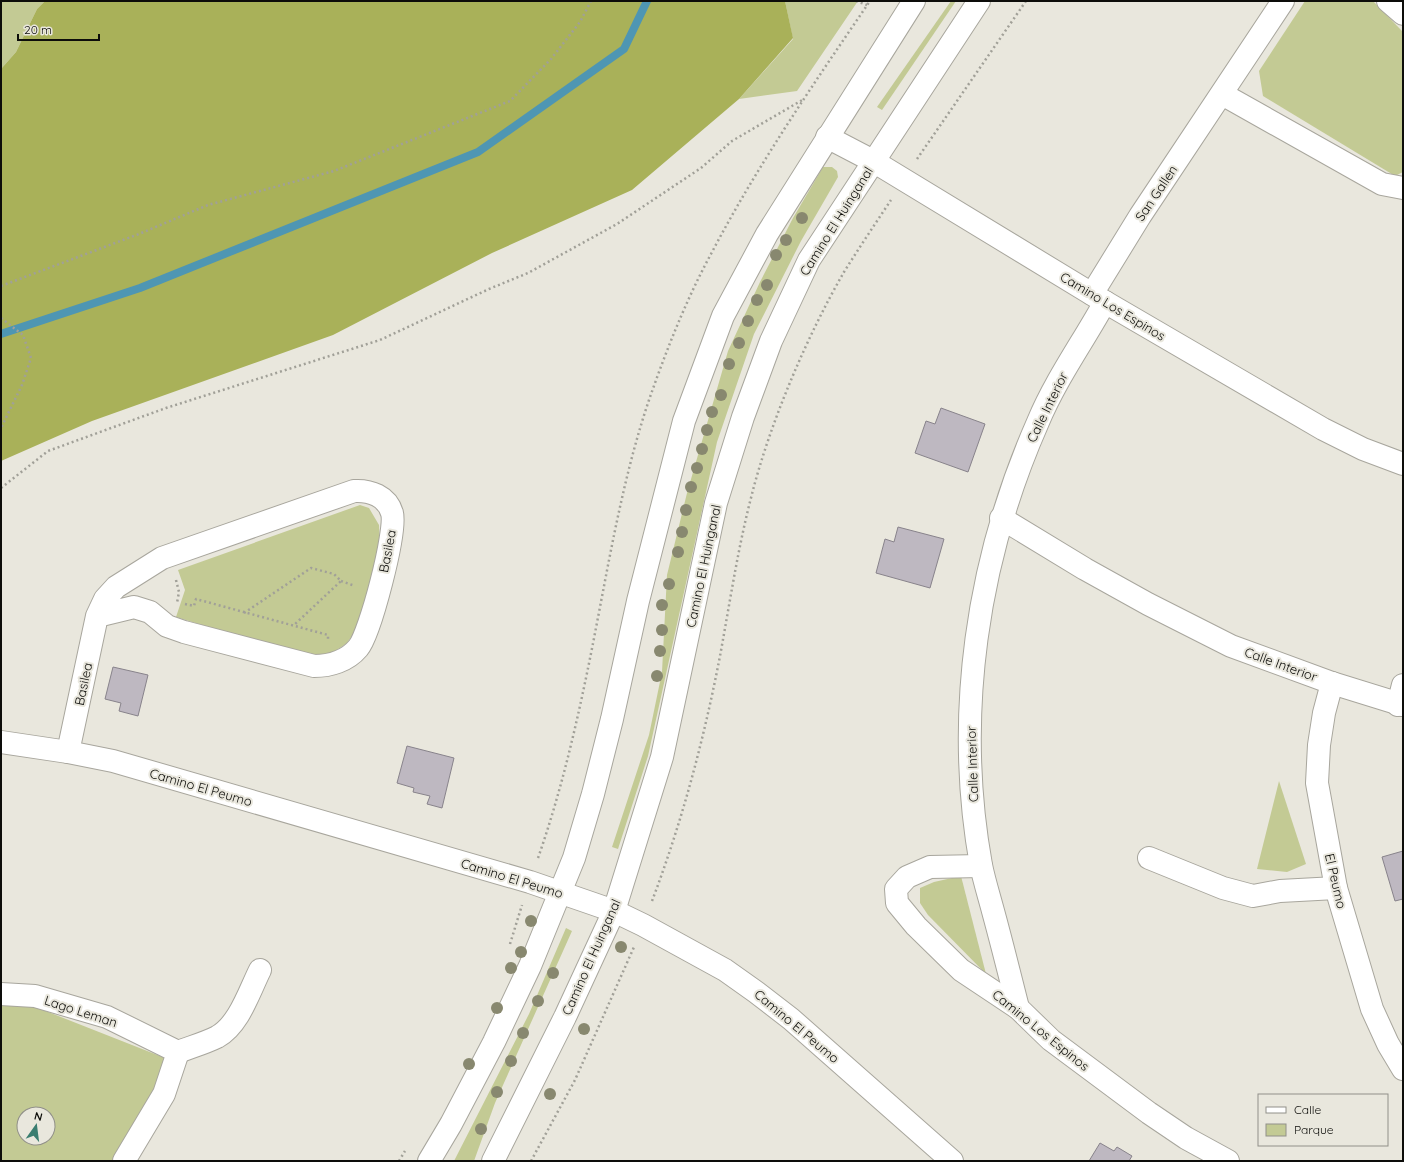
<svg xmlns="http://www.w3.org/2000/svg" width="1404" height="1162" font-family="Quicksand,sans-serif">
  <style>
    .green { fill: #c3ca94; fill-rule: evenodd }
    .forest { fill: #a9b159 }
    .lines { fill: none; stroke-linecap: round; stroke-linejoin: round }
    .stream { stroke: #4e96b3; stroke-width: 8 }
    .building { fill: #beb8c1; stroke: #88838b }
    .minor-casing { stroke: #a8a69d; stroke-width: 24 }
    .path { stroke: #a1a098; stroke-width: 2.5; stroke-dasharray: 2 3; stroke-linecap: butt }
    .minor { stroke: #fff; stroke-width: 22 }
    .tree { fill: #88886f }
    .labels { text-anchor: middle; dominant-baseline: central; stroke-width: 4; stroke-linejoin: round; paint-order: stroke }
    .street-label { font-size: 13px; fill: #0d0d0a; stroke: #e9e7dd }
  </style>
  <rect width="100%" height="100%" fill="#e9e7dd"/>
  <g class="green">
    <polygon points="1,1 45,1 37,9 16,52 1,69"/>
    <polygon points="785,1 858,1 797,91 739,99 793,39"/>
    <polygon points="951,1 956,1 882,110 877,107"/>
    <polygon points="1305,1 1373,1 1402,31 1403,172 1395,176 1263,96 1259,71"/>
    <polygon points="823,167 832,167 837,171 838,177 801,241 754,334 717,442 648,756 618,849 612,847 649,735 662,672 667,575 687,493 728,351 760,282 793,218"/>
    <polygon points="360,505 369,508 379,525 380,545 358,627 347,643 331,654 309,658 176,617 185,590 178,570"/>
    <polygon points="1279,781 1306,864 1287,872 1257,869"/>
    <polygon points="961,876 986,974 928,915 920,903 920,888 934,882"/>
    <polygon points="566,928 572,931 495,1103 474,1161 454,1161 529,1014"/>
    <path d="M1,1005L33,1006L165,1058L155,1090L112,1161H1ZM24,1114H48V1138H24Z"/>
  </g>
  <polygon class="forest" points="45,1 785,1 793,38 739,99 632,190 492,253 333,335 92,421 1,461 1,69 16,52 37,9"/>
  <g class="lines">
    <polyline class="stream" points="1,334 140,288 478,152 624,49 647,1"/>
  </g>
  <g class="building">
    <polygon points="941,408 985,424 968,472 915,453 926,421 935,424"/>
    <polygon points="898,527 944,539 930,588 876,573 885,539 894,542"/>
    <polygon points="113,667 148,675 138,716 119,711 121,703 105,699"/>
    <polygon points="407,746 454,758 442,808 427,804 430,796 413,792 414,788 397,783"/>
    <polygon points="1403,851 1403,899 1395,901 1382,857"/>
    <polygon points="1100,1143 1114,1151 1117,1147 1132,1156 1129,1161 1089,1161"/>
  </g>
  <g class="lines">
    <g class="minor-casing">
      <g id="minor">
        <polyline points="1388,1 1403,14"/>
        <polyline points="1222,94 1382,184 1403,188"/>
        <polyline points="827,137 873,161 1105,302 1323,429 1363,449 1403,464"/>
        <polyline points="1092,294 1140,216 1283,1"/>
        <polyline points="1001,518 1085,569 1148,604 1231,646 1332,683 1403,705"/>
        <polyline points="1332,683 1324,713 1319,745 1317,783 1336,888 1372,1009 1388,1044 1403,1069"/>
        <polyline points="1398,705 1403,685"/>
        <polyline points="1,742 68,752 113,761 530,882 614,911 643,925 725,970 756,992 791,1019 952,1161"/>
        <path d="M68,752L97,616L105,599L116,587L162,558L354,491C370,490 387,496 392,513C397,531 370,634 358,648C347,661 330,666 314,666L184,632L167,626L150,612L134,607L97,616"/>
        <polyline points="1149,858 1223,888 1253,896 1280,891 1336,888"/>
        <polyline points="981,866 930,867 907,877 896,889 897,903 916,926 961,970 1018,1008 1051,1040 1149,1113 1186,1138 1228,1161"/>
        <polyline points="1,994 35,996 107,1017 178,1052 164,1094 124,1161"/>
        <path d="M1018,1008C1010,976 1002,944 993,911C989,896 984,880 981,865C954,715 977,560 1038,422C1056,379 1083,342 1105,302"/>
        <path d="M178,1052C191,1047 205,1043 217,1037C239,1025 249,992 260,970"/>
        <polyline points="429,1161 451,1124 494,1042 530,966 574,858 593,794 612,719 638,601 684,421 723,316 767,234 914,1"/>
        <polyline points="493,1161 565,1017 614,911 662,757 716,503 743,417 771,341 809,260 979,1"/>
      </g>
    </g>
    <g class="path">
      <polyline points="856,1 867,5"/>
      <polyline points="917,159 1026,1"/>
      <polyline points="1,286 139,234 208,205 334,171 510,101 551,59 580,22 591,1"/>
      <polyline points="1,318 23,335 31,358 22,385 1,428"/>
      <polyline points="1,488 48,451 166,408 380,340 489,289 528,273 617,224 701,168 732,141 804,99"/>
      <polyline points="176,580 179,592 177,603"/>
      <polyline points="341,581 355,586"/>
      <polyline points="185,604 194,606 196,599 328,635 328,639"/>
      <polyline points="244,613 311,568 334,574 341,581 294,625"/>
      <path d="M538,858C559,798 574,736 587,673C606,582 619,489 649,400C666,351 686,300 711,254C757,166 814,83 870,1"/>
      <path d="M652,901C682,822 704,739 720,656C730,602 738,547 752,494C770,423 807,336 844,272C859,248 875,224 891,200"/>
      <polyline points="510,944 522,905"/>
      <polyline points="399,1161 405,1151"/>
      <polyline points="531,1161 575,1080 634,947"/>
    </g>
    <use href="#minor" class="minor"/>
  </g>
  <g class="tree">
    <circle cx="802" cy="218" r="6"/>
    <circle cx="786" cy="240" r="6"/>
    <circle cx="776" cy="255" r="6"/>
    <circle cx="767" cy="285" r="6"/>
    <circle cx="757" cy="300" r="6"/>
    <circle cx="748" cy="321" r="6"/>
    <circle cx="739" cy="343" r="6"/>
    <circle cx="729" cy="364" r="6"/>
    <circle cx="721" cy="395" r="6"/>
    <circle cx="712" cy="412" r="6"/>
    <circle cx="707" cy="430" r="6"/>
    <circle cx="702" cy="449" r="6"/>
    <circle cx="697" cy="468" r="6"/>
    <circle cx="691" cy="487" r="6"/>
    <circle cx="686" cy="510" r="6"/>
    <circle cx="682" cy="532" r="6"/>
    <circle cx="678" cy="552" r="6"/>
    <circle cx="669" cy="584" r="6"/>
    <circle cx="662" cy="605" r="6"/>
    <circle cx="662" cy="630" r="6"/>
    <circle cx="660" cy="651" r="6"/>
    <circle cx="657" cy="676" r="6"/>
    <circle cx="531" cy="921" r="6"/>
    <circle cx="621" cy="947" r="6"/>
    <circle cx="521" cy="952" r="6"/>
    <circle cx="511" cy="968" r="6"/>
    <circle cx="553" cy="973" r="6"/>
    <circle cx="538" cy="1001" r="6"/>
    <circle cx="497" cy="1008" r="6"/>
    <circle cx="584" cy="1029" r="6"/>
    <circle cx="523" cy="1033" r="6"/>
    <circle cx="511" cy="1061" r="6"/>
    <circle cx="469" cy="1064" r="6"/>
    <circle cx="497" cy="1092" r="6"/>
    <circle cx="550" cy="1094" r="6"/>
    <circle cx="481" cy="1129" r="6"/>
  </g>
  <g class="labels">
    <g class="street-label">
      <text transform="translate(1156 193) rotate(-56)">San Gallen</text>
      <text transform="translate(836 221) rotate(-58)">Camino El Huinganal</text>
      <text transform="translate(1113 306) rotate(31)">Camino Los Espinos</text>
      <text transform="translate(1047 407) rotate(-64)">Calle Interior</text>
      <text transform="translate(387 551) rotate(-79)">Basilea</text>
      <text transform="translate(703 566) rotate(-78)">Camino El Huinganal</text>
      <text transform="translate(1281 664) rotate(20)">Calle Interior</text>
      <text transform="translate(83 684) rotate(-78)">Basilea</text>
      <text transform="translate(972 764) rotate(-92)">Calle Interior</text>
      <text transform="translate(201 787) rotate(16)">Camino El Peumo</text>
      <text transform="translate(512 878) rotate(17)">Camino El Peumo</text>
      <text transform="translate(1336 881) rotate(77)">El Peumo</text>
      <text transform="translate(591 957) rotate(-66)">Camino El Huinganal</text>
      <text transform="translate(81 1011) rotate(18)">Lago Leman</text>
      <text transform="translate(797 1026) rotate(40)">Camino El Peumo</text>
      <text transform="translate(1041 1030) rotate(39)">Camino Los Espinos</text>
    </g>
  </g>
  <rect width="1404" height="1162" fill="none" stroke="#0d0d0a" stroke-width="4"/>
  <rect x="1258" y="1094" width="130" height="52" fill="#e9e7dd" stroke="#919089"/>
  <rect x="1266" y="1107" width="20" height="6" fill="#ffffff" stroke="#919089"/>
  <text x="1294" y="1114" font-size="12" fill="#0d0d0a">Calle</text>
  <rect x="1266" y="1124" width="20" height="12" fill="#c3ca94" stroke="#919089"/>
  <text x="1294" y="1134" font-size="12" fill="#0d0d0a">Parque</text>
  <g transform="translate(36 1126) rotate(14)"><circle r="19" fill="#e9e7dd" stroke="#919089"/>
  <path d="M0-3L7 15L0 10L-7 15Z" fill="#3a7d70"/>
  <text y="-6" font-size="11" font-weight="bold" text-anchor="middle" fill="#0d0d0a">N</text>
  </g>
  <path d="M18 34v6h81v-6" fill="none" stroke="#0d0d0a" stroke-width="2"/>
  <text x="24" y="34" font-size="12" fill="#0d0d0a" stroke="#e9e7dd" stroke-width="3" paint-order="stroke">20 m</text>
</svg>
